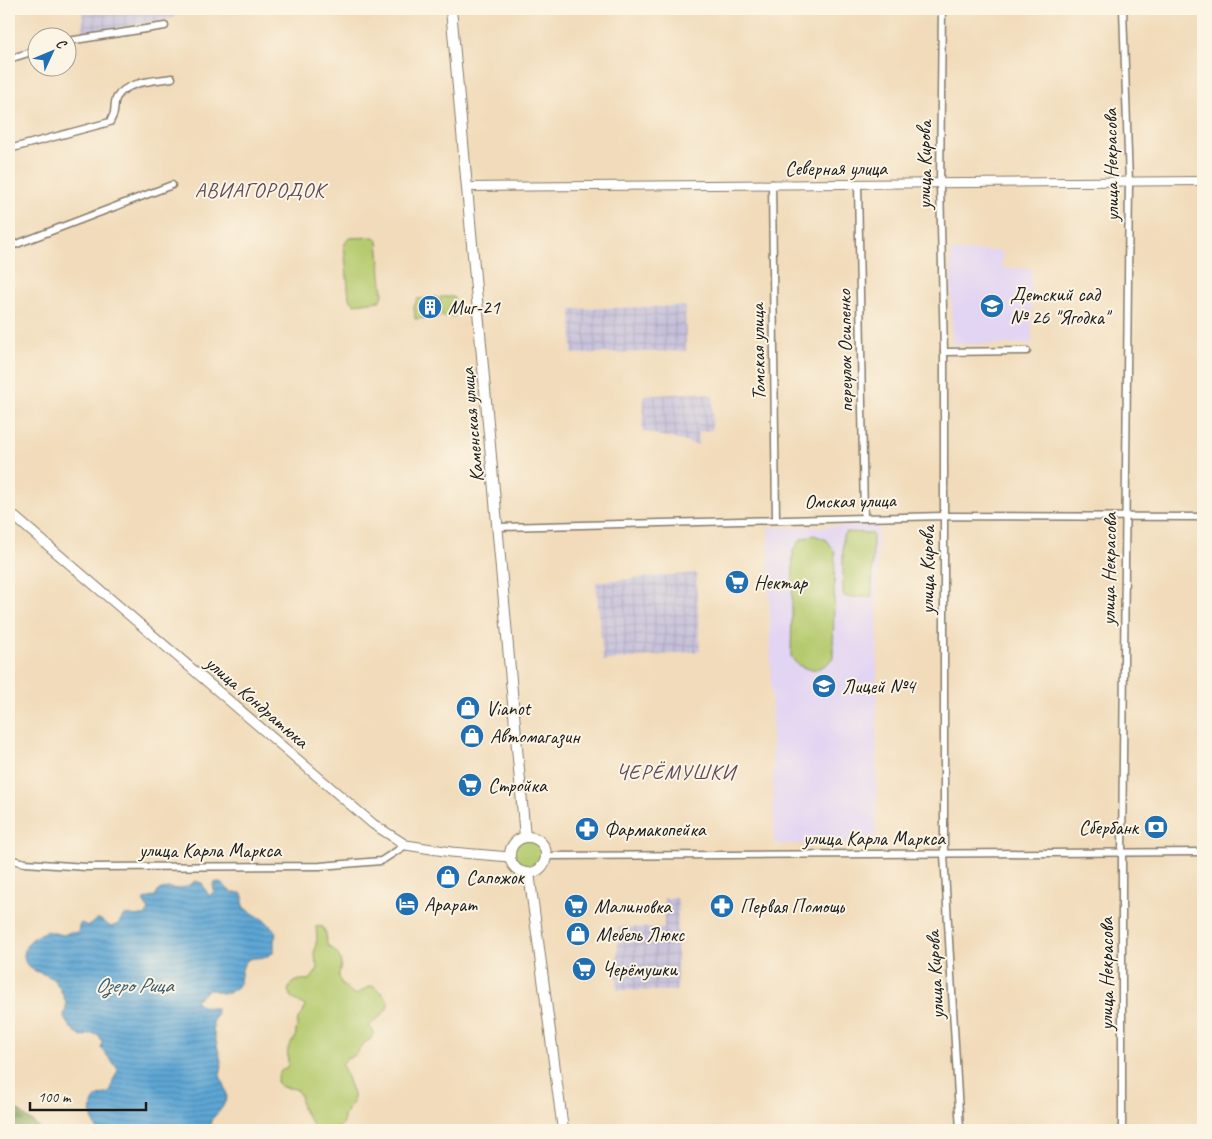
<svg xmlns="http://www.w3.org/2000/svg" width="1212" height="1139" font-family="Caveat,sans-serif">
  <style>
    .built { fill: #e2d4f3 }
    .industrial { fill: url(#industrial-grid) }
    .green { fill: #b5ca6e; stroke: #687345 }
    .forest { fill: url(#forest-firs); stroke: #56653e }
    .water { fill: url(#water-rules); stroke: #3c6178 }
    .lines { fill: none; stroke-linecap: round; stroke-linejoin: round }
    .minor-casing { stroke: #867c6b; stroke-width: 9 }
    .tertiary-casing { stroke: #867c6b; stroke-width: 10 }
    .secondary-casing { stroke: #867c6b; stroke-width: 11 }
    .primary-casing { stroke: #867c6b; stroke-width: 12 }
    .minor { stroke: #fff; stroke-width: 6 }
    .tertiary { stroke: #fff; stroke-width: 8 }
    .secondary { stroke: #fff; stroke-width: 9 }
    .primary { stroke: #fff; stroke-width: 10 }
    .labels { text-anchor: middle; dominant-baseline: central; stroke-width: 4; stroke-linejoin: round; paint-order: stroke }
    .street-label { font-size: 20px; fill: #1c1c1c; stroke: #fcf5e5 }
    .poi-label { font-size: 20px; fill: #1c1c1c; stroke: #fcf5e5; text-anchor: start }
    .neighbourhood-label { font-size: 21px; letter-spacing: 1px; fill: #5e4a5a; stroke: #fcf5e5 }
    .water-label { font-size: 21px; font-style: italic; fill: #395a6f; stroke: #fcf5e5 }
  </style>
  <defs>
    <pattern id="industrial-grid" width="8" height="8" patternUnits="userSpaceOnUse" patternTransform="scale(1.25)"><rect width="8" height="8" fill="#c5c0da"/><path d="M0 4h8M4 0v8" fill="none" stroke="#a9a4ba"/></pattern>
    <pattern id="forest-firs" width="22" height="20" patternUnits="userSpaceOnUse" patternTransform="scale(1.25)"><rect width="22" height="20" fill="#90ae61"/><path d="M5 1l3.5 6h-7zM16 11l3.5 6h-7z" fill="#758d4f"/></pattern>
    <pattern id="water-rules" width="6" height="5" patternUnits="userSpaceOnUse" patternTransform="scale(1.25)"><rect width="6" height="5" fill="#5da6d4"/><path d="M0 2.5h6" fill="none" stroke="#4c86ab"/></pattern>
  </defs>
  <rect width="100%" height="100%" fill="#fcf5e5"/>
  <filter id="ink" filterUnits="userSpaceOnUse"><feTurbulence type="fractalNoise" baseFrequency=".02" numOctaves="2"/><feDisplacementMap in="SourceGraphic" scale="10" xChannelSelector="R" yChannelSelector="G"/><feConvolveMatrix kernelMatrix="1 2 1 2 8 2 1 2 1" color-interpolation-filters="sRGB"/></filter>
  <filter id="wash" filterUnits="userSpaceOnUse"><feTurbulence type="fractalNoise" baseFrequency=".0096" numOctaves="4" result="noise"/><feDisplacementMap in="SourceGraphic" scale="20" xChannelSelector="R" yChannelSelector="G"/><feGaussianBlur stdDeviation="1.12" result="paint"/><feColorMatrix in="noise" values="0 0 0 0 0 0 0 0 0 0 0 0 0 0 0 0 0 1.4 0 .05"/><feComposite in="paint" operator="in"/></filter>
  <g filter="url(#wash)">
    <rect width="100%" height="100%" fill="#f1dbba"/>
    <g class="built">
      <polygon points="951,251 1002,251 1002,268 1031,268 1032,344 952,344"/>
      <polygon points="878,525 876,843 774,844 768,528"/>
    </g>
    <g class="industrial">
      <polygon points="82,9 173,9 174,18 83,34"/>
      <polygon points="685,306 686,351 572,354 571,309"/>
      <polygon points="696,392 713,396 712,430 699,432 698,445 642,431 644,396"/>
      <polygon points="696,573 700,651 603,661 596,582"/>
      <polygon points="664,898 678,898 677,991 617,990 618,927 664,928"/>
    </g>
    <g class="green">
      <polygon points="373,237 378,241 383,296 379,301 354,304 349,298 344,245 349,238"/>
      <polygon points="437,297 439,317 415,319 414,307 417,299"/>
      <polygon points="440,297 454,297 455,316 442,317"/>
      <polygon points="847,532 871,533 873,537 872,594 871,597 847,597 843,595 843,535"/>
      <path d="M814,535L827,540L835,552L833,657C823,673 800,674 791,656L793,551L801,539Z"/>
      <circle cx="528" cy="855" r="16"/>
      <path d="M316,926L323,927L326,934L327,945C334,949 341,955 341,965C341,969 338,973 339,977C340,985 350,991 356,995C362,992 365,987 373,986C399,1004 388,1009 369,1026L374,1032L371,1039L364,1043L355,1055L347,1059L342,1064L353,1094V1103C334,1121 357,1130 316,1130L302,1108L300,1095L296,1089L282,1087L277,1083C277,1074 280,1071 288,1066C288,1055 285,1046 295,1039L298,1018L303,1013L305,1006L292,998L288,991L290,985C297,980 301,979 310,980L318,969L314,953L317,939Z"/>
    </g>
    <polygon class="forest" points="9,1103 42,1130 9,1130"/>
    <path class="water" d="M195,881L202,883L209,896L214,891L213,884L216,882L223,884L231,892L241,893L243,896V907L267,922L277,933L274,940V951C259,968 243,942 240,984C224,999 226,993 209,989L201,996L195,999L199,1005L216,1009L217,1012L213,1021V1029L222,1065L220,1076L225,1086L227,1098L222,1108L212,1119L210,1130H98C91,1122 87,1101 99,1096C103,1094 107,1094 111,1091L113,1080L118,1071L117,1068L101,1048L102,1042L99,1036L92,1033L82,1037C76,1034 66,1024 64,1017C64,1013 67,1009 66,1005C66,999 60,989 57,984C49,970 24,975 24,955C25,941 36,936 46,931L64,935L70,932L78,933L79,926L81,923L88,926C102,917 96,917 111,927L118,924L124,915L145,916L149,910L143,901L145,899L156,896L159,890C174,884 177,895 195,881Z"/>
  </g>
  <g filter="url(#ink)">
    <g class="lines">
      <g class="minor-casing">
        <g id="minor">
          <polyline points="942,9 940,183 944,352 944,854 960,1130"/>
          <polyline points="68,41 165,26"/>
          <polyline points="9,59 38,50"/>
          <path d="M9,149L110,122C111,119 114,115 114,112C115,106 114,101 117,97C127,81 155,81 172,78"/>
          <polyline points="772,184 776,519"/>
          <polyline points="858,184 864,517"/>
          <polyline points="9,247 172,185"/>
          <polyline points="944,352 1027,351"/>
          <polyline points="498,527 944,516 1203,517"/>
          <polyline points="546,856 1203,852"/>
          <polyline points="9,859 25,863 86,867 320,866 381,861 406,845"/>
          <polyline points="1122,1130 1122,853 1129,182 1123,9"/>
        </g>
      </g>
      <g class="tertiary-casing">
        <polyline id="tertiary" points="468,187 1203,181"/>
      </g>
      <g class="secondary-casing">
        <polyline id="secondary" points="9,512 373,824 406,845 451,852 510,857"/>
      </g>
      <g class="primary-casing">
        <g id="primary">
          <polyline points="451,9 525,837"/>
          <circle cx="528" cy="855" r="18"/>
          <polyline points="529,873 563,1130"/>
        </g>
      </g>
      <use href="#minor" class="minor"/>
      <use href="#tertiary" class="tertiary"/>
      <use href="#secondary" class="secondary"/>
      <use href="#primary" class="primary"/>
    </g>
  </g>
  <defs>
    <g id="school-disc" transform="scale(1.25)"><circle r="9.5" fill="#1f6fb2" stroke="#fcf5e5"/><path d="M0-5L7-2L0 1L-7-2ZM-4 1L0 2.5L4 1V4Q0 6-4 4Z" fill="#fff"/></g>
    <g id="building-disc" transform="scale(1.25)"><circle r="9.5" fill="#1f6fb2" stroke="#fcf5e5"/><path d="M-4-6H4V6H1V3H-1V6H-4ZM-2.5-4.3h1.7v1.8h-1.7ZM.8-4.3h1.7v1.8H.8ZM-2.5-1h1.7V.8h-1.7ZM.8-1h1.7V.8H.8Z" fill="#fff"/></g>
    <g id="supermarket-disc" transform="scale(1.25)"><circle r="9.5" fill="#1f6fb2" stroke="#fcf5e5"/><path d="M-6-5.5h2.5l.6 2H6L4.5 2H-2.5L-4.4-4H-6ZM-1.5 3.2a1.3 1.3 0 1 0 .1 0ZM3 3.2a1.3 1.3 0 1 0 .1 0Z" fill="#fff"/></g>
    <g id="shop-disc" transform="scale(1.25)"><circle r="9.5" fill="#1f6fb2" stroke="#fcf5e5"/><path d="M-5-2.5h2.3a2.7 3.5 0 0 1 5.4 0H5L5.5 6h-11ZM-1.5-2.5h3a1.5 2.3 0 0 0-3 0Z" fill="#fff"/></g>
    <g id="bank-disc" transform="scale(1.25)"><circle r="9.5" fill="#1f6fb2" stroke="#fcf5e5"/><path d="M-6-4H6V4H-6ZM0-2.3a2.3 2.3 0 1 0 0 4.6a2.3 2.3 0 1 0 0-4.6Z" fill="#fff"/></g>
    <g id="pharmacy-disc" transform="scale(1.25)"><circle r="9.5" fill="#1f6fb2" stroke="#fcf5e5"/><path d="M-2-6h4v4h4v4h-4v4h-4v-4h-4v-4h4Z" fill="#fff"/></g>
    <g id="hotel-disc" transform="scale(1.25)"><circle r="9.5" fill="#1f6fb2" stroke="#fcf5e5"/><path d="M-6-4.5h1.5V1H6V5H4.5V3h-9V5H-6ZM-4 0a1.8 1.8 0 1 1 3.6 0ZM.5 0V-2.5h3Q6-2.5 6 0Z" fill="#fff"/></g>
  </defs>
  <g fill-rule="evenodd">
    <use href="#school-disc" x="992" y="306"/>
    <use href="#building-disc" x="430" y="307"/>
    <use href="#supermarket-disc" x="737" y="582"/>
    <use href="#school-disc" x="824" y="686"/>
    <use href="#shop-disc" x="468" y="708"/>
    <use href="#shop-disc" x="472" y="736"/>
    <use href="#supermarket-disc" x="470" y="785"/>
    <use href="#bank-disc" x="1156" y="827"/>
    <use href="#pharmacy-disc" x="587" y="829"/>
    <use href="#shop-disc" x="448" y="877"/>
    <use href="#hotel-disc" x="407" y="904"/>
    <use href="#supermarket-disc" x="576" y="906"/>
    <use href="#pharmacy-disc" x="722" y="906"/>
    <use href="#shop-disc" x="578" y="934"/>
    <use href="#supermarket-disc" x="584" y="969"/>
  </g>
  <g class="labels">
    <g class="street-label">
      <text transform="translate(924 165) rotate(-90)">улица Кирова</text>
      <text transform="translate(1111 165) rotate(-91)">улица Некрасова</text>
      <text x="836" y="168">Северная улица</text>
      <text transform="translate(845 351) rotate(-91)">переулок Осипенко</text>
      <text transform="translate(758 352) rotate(-91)">Томская улица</text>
      <text transform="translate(472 425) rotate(-95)">Каменская улица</text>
      <text transform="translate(850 501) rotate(-1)">Омская улица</text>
      <text transform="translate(1109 569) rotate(-89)">улица Некрасова</text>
      <text transform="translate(927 570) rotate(-90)">улица Кирова</text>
      <text transform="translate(257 702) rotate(41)">улица Кондратюка</text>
      <text x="874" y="838">улица Карла Маркса</text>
      <text x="210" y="850">улица Карла Маркса</text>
      <text transform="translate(1106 974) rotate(-90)">улица Некрасова</text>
      <text transform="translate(935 975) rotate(-93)">улица Кирова</text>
    </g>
    <g class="poi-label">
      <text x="1010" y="294">Детский сад<tspan x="1010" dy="23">№ 26 "Ягодка"</tspan></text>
      <text x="448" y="307">Миг-21</text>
      <text x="754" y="582">Нектар</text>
      <text x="842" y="686">Лицей №4</text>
      <text x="486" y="708">Vianot</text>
      <text x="490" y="736">Автомагазин</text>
      <text x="488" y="785">Стройка</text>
      <text x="1138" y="827" text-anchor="end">Сбербанк</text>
      <text x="604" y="829">Фармакопейка</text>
      <text x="466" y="877">Сапожок</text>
      <text x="424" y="904">Арарат</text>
      <text x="594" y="906">Малиновка</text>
      <text x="740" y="906">Первая Помощь</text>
      <text x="596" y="934">Мебель Люкс</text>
      <text x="602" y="969">Черёмушки</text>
    </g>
    <g class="neighbourhood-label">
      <text x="260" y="190">АВИАГОРОДОК</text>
      <text x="676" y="772">ЧЕРЁМУШКИ</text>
    </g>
    <g class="water-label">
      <text x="134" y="985">Озеро Рица</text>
    </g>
  </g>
  <rect width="1212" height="1139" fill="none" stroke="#fcf5e5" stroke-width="30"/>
  <g transform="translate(52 52) rotate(46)"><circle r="24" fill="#fcf5e5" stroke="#a29e95"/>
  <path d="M0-4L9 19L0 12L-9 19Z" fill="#1f6fb2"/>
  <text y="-8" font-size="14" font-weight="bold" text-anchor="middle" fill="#1c1c1c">С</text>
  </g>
  <path d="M30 1102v8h116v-8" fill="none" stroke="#1c1c1c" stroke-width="2.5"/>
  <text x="38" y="1102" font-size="15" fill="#1c1c1c" stroke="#fcf5e5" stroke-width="4" paint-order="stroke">100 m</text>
</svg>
